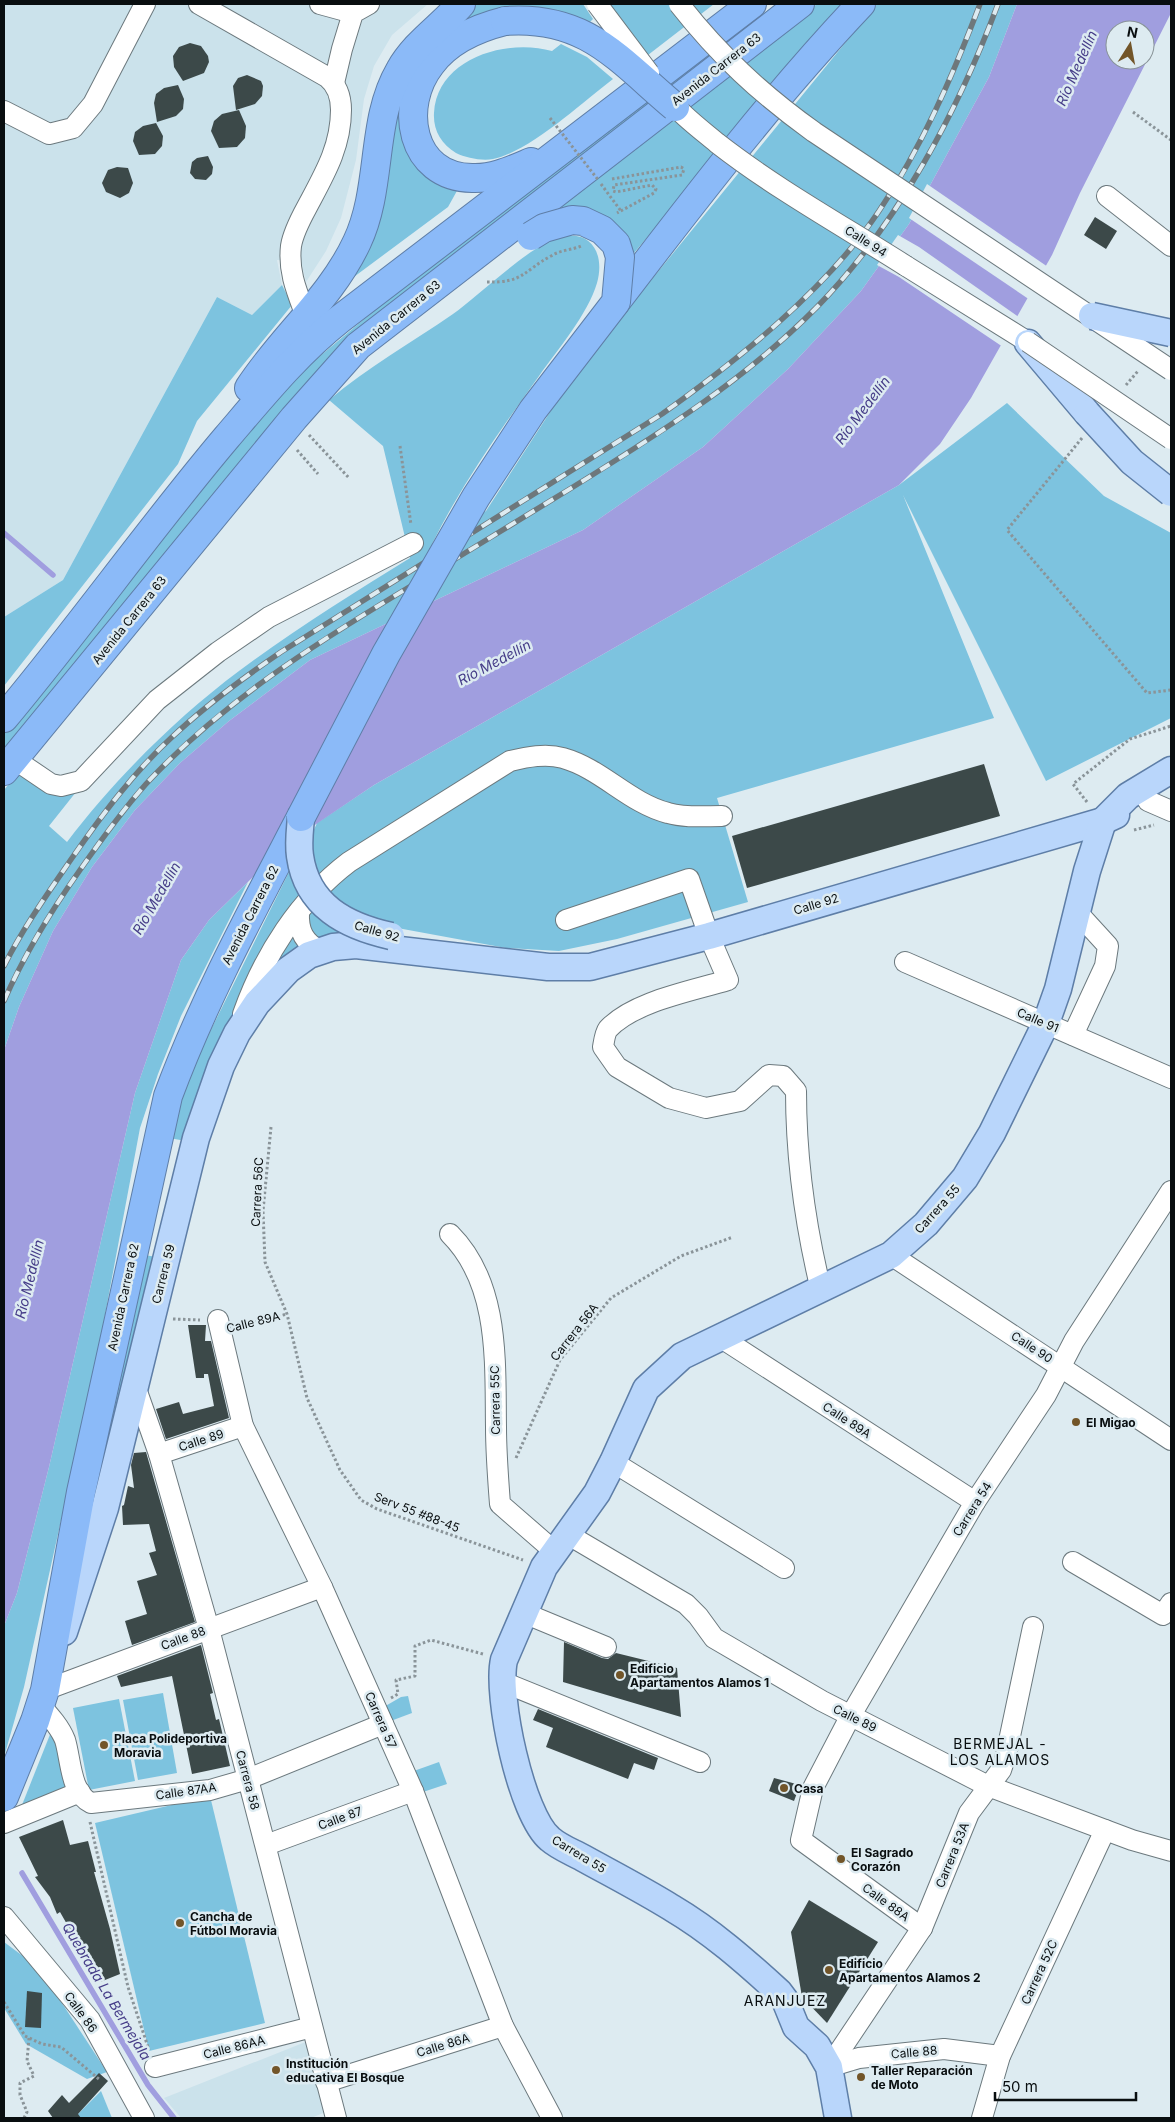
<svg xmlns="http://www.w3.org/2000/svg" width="1175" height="2122" font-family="Inter,sans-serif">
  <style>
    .built { fill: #cbe2eb }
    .green { fill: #7dc3df }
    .water { fill: #a09edf; fill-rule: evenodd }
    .pier { fill: #ddebf1 }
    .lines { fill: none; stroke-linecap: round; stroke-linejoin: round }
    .stream { stroke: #a09edf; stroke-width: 5.5 }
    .building { fill: #3c4949 }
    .minor-casing { stroke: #6c797e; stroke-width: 22 }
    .major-casing { stroke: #5e7ea7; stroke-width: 29 }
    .highway-casing { stroke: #5e7ea7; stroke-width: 30 }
    .path { stroke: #8a9499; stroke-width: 3; stroke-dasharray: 2.5 2.5; stroke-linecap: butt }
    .minor { stroke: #fff; stroke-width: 20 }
    .major { stroke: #b9d6fb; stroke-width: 26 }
    .highway { stroke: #8bbaf8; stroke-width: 28 }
    .rail-casing { stroke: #6e777b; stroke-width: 5.5 }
    .rail { stroke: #ddebf1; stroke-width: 4; stroke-dasharray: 11; stroke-linecap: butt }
    .minor-bridge-casing { stroke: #6c797e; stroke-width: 22; stroke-linecap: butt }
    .major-bridge-casing { stroke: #5e7ea7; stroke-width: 29; stroke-linecap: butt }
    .highway-bridge-casing { stroke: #5e7ea7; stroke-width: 30; stroke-linecap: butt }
    .path-bridge { stroke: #8a9499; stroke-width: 3; stroke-dasharray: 2.5 2.5; stroke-linecap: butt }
    .minor-bridge { stroke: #fff; stroke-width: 20 }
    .major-bridge { stroke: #b9d6fb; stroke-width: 26 }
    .highway-bridge { stroke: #8bbaf8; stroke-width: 28 }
    .poi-dot { fill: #725529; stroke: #ddebf1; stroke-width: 2 }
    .labels { text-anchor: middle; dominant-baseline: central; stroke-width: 5; stroke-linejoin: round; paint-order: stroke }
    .street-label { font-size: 12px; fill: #090e10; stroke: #ddebf1 }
    .poi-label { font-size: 12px; font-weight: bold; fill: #090e10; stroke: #ddebf1; text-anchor: start }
    .water-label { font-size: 14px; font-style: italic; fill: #453c88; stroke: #ddebf1 }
    .neighbourhood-label { font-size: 14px; letter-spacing: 1px; fill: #090e10; stroke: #ddebf1 }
  </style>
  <rect width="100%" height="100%" fill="#ddebf1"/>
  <g class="built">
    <polygon points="4,4 428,4 392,35 374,66 364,99 356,160 341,218 326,251 306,282 301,261 277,260 282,285 252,315 217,297 63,580 4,617"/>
    <polygon points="308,2041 328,2111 311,2118 181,2118 164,2098"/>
  </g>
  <g class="green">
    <path d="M475,4H583L593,19L589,23C529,0 502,6 447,35Z"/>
    <polygon points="609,4 714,4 648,55"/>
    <polygon points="776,4 780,4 432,274 4,756 4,733 246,430 289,382 400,289"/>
    <path d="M817,4H844L634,253C614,214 593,203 550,211Z"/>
    <path d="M877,4H1017L989,77L909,224L861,291L788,369L703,447L583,530L310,660L229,721L180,763L135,810L92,867L53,931L19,1007L4,1050V790L17,774L25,779L38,763L76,792L49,826L67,842C114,780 176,718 239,671C294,630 352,594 410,558L383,446L329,400C368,367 411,343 453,314C479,295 532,244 560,237C592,229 605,255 597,283C588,314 558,349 539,376C501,429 461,485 432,544L486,511L552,409L625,312Z"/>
    <path d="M561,44L587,57L613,79C581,103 531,151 493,159C482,161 466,158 456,153C441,144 433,130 434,113C437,58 507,38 552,51Z"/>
    <path d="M406,82C402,113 394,149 423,170C433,178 447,183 458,189L448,207L339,288L382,172Z"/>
    <polygon points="282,285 292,305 197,421 178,464 4,686 4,617 63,580 217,297 252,315"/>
    <polygon points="1007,403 1104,496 1171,533 1171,718 1046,781 903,495 994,718 717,798 748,902 617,939 559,951 506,948 392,927 356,917 324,893 313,865 311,836 317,823 374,785 899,485"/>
    <polygon points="289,872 303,899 347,932 264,977 233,1015 213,1052 186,1141 169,1138 194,1064"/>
    <polygon points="248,882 181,1016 158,1074 140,1128 96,1363 24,1687 4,1757 4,1626 17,1593 49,1467 135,1093 181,960 209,920"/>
    <polygon points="144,1255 157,1257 96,1514 86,1512"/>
    <polygon points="163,1693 177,1773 138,1780 123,1700"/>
    <polygon points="408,1696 412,1713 388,1722 382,1708 401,1697"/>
    <polygon points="119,1699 135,1781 89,1790 73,1708"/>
    <polygon points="53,1727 72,1790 20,1810"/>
    <polygon points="439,1762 447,1784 420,1793 411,1772"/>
    <polygon points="210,1796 265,2023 149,2051 95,1823"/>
    <polygon points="4,1942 39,1968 107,2072 87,2079 26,2044 4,2008"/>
    <polygon points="101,2091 112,2118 74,2118"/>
  </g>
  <path class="water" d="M1017,4H1171V13L1080,193L1052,255L971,398L940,444L899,485L374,785L303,833L253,877L209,920L181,960L135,1093L49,1467L17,1593L4,1626V1050L19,1007L53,931L92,867L135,810L180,763L229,721L310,660L583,530L703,447L788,369L861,291L909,224L989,77ZM1115,30H1145V60H1115Z"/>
  <g class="pier">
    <polygon points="927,184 1048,267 1030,300 909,218"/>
    <polygon points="898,235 919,247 1020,318 1003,347 899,277 877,265"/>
  </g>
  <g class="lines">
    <g class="stream">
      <polyline points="4,533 53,575"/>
      <polyline points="22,1873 148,2085 174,2118"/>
    </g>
  </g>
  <g class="building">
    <polygon points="190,43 201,46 208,56 209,62 204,73 183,81 174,67 173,56 179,47"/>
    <polygon points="247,75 261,81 263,86 262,96 255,104 236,110 233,86 238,78"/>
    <polygon points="178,85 184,99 183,109 176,116 157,122 154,103 156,94 164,88"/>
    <polygon points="239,110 246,126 245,138 237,147 219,148 211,131 214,121 222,114"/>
    <polygon points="156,123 163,136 162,146 155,154 139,155 133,141 135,132 143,126"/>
    <polygon points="208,156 213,167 212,174 206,180 195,179 190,173 192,162 197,158"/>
    <polygon points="117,167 128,168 133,183 129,193 120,198 106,192 102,183 108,170"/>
    <polygon points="1095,217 1117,231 1106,249 1084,235"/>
    <polygon points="984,764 1000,816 747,888 732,836"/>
    <polygon points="188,1325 206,1325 205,1341 211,1341 229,1418 166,1439 156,1409 179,1402 183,1414 214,1406 208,1374 204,1374 204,1378 196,1378"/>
    <polygon points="146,1452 195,1622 132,1645 125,1621 147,1614 137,1581 157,1575 149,1553 156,1551 149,1524 123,1525 122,1506 124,1505 128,1486 134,1488 131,1465 134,1453"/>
    <polygon points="564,1642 602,1658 608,1659 616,1653 677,1668 681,1717 563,1682"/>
    <polygon points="201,1645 213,1693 210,1694 216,1720 219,1719 230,1766 192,1774 172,1676 121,1687 117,1676"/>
    <polygon points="538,1709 658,1758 654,1770 634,1763 628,1779 546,1747 553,1728 533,1720"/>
    <polygon points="774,1778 800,1785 794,1801 769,1791"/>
    <polygon points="63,1820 70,1845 88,1841 96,1872 94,1872 110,1929 120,1974 100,1982 60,1912 57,1914 50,1897 35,1877 38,1876 19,1837"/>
    <polygon points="809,1900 878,1942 827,2023 802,1997 791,1932"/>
    <polygon points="27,1991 42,1993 41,2028 25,2027"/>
    <polygon points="99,2073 108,2081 78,2114 81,2118 53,2118 48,2111 62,2095 69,2103"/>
  </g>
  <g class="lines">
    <g class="minor-casing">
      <g id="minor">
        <path d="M199,4L327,77C337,85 341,97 341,110C341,147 324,175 307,207C301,218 293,233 291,246C288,272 297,292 306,316"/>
        <polyline points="320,4 353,13"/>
        <polyline points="334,83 342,49 353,13 369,4"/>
        <polyline points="4,111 49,134 73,128 93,104 145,4"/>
        <polyline points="1107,196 1171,246"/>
        <polyline points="906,266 1028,342"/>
        <polyline points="14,759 51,784 61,786 81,781 157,700 218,652 269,617 413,543"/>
        <polyline points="1148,801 1171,811"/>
        <path d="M299,912C298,931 304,943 321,951"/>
        <path d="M566,920L689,879L709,936L728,980C693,991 634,1001 608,1029C605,1033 604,1041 603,1047L617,1067L669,1098L706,1108L740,1101L769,1075L783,1076L796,1091C796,1158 805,1224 821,1290"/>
        <polyline points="905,962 1171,1078"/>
        <path d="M243,1014C264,955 299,900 349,862L510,761C527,757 546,753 563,758C602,769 629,803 668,813C685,818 705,816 722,816"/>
        <polyline points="1073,1035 1105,966 1108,946 1076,911"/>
        <path d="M450,1234C500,1284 495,1362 496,1427C496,1453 498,1478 500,1504L554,1551"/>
        <polyline points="891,1255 1171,1440"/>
        <polyline points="218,1320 243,1426 322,1587 413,1791 503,2026 552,2118"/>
        <polyline points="720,1337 975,1502"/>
        <polyline points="135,1386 159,1454 209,1629 336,2118"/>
        <polyline points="159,1454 243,1426"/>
        <polyline points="613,1462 784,1568"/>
        <polyline points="567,1534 686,1604 698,1616 714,1638 822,1701 988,1786 1132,1840 1171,1851"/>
        <polyline points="1073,1562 1163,1615 1171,1603"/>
        <polyline points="524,1613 606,1647"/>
        <polyline points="503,1682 700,1762"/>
        <polyline points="45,1690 322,1587"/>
        <path d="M40,1705C49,1715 60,1727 65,1740C71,1759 70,1793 91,1803L210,1790L248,1779L383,1724"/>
        <polyline points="4,1823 80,1792"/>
        <polyline points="266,1845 413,1791"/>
        <polyline points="4,1917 90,2020 144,2118"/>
        <polyline points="922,1928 801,1840 813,1788 851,1715 975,1502 1046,1395 1074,1341 1171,1191"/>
        <polyline points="155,2067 312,2027"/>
        <polyline points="829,2067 922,1928 969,1813 1001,1770 1006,1755 1033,1627"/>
        <polyline points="829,2067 859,2058 944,2049 1000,2056"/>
        <polyline points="326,2082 503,2026"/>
        <polyline points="982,2118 1000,2056 1105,1830"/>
      </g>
    </g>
    <g class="major-casing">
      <g id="major">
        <polyline points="1028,343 1087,413"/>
        <polyline points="64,1632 105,1508 196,1138 221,1066 237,1033 257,1003 288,970 309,955 333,947 356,945 548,967 590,967 709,936 1103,821 1116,815"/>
        <path d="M838,2118L829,2067L817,2046L796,2027L785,2000L779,1992C745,1961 711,1931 672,1908C643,1890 612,1874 583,1858C572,1852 559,1847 550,1839C521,1815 496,1695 504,1660L544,1567L597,1493L613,1462L646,1389L682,1356L891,1255L926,1224L965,1178L992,1133L1046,1023L1058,989L1087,871L1103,821L1128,796L1171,770"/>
      </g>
    </g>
    <g class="highway-casing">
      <g id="highway">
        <path d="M505,21C477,28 449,40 431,64C398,106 410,177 472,178C493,179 512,170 531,162"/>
        <path d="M616,302C694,200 773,97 861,4"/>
        <path d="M249,388C282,337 331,298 357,242C383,187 370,121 400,70C415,43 441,27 461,4"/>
        <path d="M4,718C81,626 150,528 227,437C263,395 297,353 340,319L752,4"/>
        <polyline points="4,771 294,418 358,346 800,4"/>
        <path d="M4,1797L35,1721L45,1690L81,1492L168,1096C204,999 253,909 301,817"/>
      </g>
    </g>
    <g class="path">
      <polyline points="1133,112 1171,140"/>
      <polyline points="612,179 681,167 684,169 682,175 614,185 613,191 616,192 652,185 656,189 654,193 617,213"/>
      <polyline points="601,184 621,211"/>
      <path d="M487,282C524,283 523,271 551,256C560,250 572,250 581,246"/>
      <polyline points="1126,385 1138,371"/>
      <polyline points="309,435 349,478"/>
      <polyline points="1082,438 1007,530 1147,693 1171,690"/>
      <polyline points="400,446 411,525"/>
      <polyline points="297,450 318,474"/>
      <polyline points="1087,802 1073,784 1130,739 1171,726"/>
      <polyline points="1134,830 1154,825"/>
      <polyline points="271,1127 263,1211 265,1262 287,1314 307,1398 340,1470 361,1500 377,1509 523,1560"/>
      <polyline points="173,1319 200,1320"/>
      <polyline points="239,1326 287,1314"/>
      <polyline points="516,1458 560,1360 611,1298 681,1256 733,1237"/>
      <polyline points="391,1698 398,1694 396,1680 415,1676 415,1646 431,1640 483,1654"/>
      <polyline points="90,1822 128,1987 149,2050"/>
      <polyline points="4,2002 25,2036 42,2044 61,2047 100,2080"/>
      <polyline points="24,2118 27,2112 20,2095 20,2083 34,2076 27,2061 29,2038"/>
    </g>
    <use href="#minor" class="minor"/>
    <use href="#major" class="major"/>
    <use href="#highway" class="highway"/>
    <g class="rail-casing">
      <g id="rail">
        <path d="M4,966C23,928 48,893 72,858C102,815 133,773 171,738C205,706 243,678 281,652L662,414C739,359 826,290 879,211C922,147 953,75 980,4"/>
        <path d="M4,1001C24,955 51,911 80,870C101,840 122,811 146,784C221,703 313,645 406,589C462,555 517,521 573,487C660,433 745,380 817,307C898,224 958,111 998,4"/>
      </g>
    </g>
    <use href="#rail" class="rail"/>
    <g class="minor-bridge-casing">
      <g id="minor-bridge">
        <polyline points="597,4 649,73"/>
        <path d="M679,4C719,55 761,94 814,132L1171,370"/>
        <path d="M666,96C680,114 699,128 717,143C776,189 843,226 906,266"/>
        <polyline points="1028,342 1171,439"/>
      </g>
    </g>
    <g class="major-bridge-casing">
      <g id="major-bridge">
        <polyline points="1092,316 1171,333"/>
        <polyline points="1087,413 1132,462 1171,493"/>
        <path d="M301,817C300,830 298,843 300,856C307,906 346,926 391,936"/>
      </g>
    </g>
    <g class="highway-bridge-casing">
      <g id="highway-bridge">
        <path d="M505,21C586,15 618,59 675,107"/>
        <polyline points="301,817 386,654 476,497 533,410 616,302 620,257 616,244 602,230 583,221 572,220 544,228 531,236"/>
      </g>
    </g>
    <polyline class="path-bridge" points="550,118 599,181"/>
    <use href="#minor-bridge" class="minor-bridge"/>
    <use href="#major-bridge" class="major-bridge"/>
    <use href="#highway-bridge" class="highway-bridge"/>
  </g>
  <g class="poi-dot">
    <circle cx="1076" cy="1422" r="5"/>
    <circle cx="620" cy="1675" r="5"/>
    <circle cx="104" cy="1745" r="5"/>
    <circle cx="784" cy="1788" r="5"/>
    <circle cx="841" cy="1859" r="5"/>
    <circle cx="180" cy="1923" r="5"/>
    <circle cx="829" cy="1970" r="5"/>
    <circle cx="276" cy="2070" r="5"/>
    <circle cx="861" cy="2077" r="5"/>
  </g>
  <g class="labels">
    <g class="street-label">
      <text transform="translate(716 69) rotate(-38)">Avenida Carrera 63</text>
      <text transform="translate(866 241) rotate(32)">Calle 94</text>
      <text transform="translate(396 317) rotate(-39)">Avenida Carrera 63</text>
      <text transform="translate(129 620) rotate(-51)">Avenida Carrera 63</text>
      <text transform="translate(816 904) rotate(-17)">Calle 92</text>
      <text transform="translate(250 915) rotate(-63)">Avenida Carrera 62</text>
      <text transform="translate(377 931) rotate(16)">Calle 92</text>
      <text transform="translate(1038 1020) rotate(23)">Calle 91</text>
      <text transform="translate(257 1192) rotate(-87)">Carrera 56C</text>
      <text transform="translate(937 1209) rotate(-48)">Carrera 55</text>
      <text transform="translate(163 1274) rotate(-76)">Carrera 59</text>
      <text transform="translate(123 1297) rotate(-78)">Avenida Carrera 62</text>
      <text transform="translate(253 1322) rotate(-14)">Calle 89A</text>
      <text transform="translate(574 1332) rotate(-52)">Carrera 56A</text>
      <text transform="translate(1032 1347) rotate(33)">Calle 90</text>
      <text transform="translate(495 1400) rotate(-91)">Carrera 55C</text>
      <text transform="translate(847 1420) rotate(33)">Calle 89A</text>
      <text transform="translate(201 1440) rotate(-18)">Calle 89</text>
      <text transform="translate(972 1509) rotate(-58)">Carrera 54</text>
      <text transform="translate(417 1512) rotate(21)">Serv 55 #88-45</text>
      <text transform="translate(183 1638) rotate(-20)">Calle 88</text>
      <text transform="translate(855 1718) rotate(26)">Calle 89</text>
      <text transform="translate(381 1720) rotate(66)">Carrera 57</text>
      <text transform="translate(248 1780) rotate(75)">Carrera 58</text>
      <text transform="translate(186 1791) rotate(-8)">Calle 87AA</text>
      <text transform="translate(340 1818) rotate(-20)">Calle 87</text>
      <text transform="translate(579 1854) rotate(31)">Carrera 55</text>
      <text transform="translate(952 1855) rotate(-68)">Carrera 53A</text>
      <text transform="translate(886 1902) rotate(36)">Calle 88A</text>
      <text transform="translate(1039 1972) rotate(-65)">Carrera 52C</text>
      <text transform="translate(81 2012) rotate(54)">Calle 86</text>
      <text transform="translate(443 2045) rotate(-17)">Calle 86A</text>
      <text transform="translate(234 2047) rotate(-14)">Calle 86AA</text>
      <text transform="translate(914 2052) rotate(-5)">Calle 88</text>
    </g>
    <g class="poi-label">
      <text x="1086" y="1422">El Migao</text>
      <text x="630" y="1668">Edificio<tspan x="630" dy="14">Apartamentos Alamos 1</tspan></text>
      <text x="114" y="1738">Placa Polideportiva<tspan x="114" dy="14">Moravia</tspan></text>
      <text x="794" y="1788">Casa</text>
      <text x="851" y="1852">El Sagrado<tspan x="851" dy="14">Corazón</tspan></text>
      <text x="190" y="1916">Cancha de<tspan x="190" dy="14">Fútbol Moravia</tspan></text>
      <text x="839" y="1963">Edificio<tspan x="839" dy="14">Apartamentos Alamos 2</tspan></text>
      <text x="286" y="2063">Institución<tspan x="286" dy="14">educativa El Bosque</tspan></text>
      <text x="871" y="2070">Taller Reparación<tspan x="871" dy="14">de Moto</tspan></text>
    </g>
    <g class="water-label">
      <text transform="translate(1076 68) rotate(-66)">Río Medellín</text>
      <text transform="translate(862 410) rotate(-53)">Río Medellín</text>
      <text transform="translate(494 662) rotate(-28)">Río Medellín</text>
      <text transform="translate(156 898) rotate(-60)">Río Medellín</text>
      <text transform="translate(29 1279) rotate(-76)">Río Medellín</text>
      <text transform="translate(107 1991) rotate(59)">Quebrada La Bermejala</text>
    </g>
    <g class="neighbourhood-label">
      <text x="1000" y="1743">BERMEJAL -<tspan x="1000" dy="16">LOS ALAMOS</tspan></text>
      <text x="785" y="2000">ARANJUEZ</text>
    </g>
  </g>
  <rect width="1175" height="2122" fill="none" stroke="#090e10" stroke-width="10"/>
  <g transform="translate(1130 45) rotate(11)"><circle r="24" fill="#ddebf1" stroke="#889397"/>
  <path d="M0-4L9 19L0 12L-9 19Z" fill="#725529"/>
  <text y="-8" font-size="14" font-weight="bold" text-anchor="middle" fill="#090e10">N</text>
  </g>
  <path d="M995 2092v8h141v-8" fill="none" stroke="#090e10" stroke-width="2.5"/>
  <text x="1002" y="2092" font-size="15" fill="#090e10" stroke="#ddebf1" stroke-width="4" paint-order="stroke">50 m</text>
</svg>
